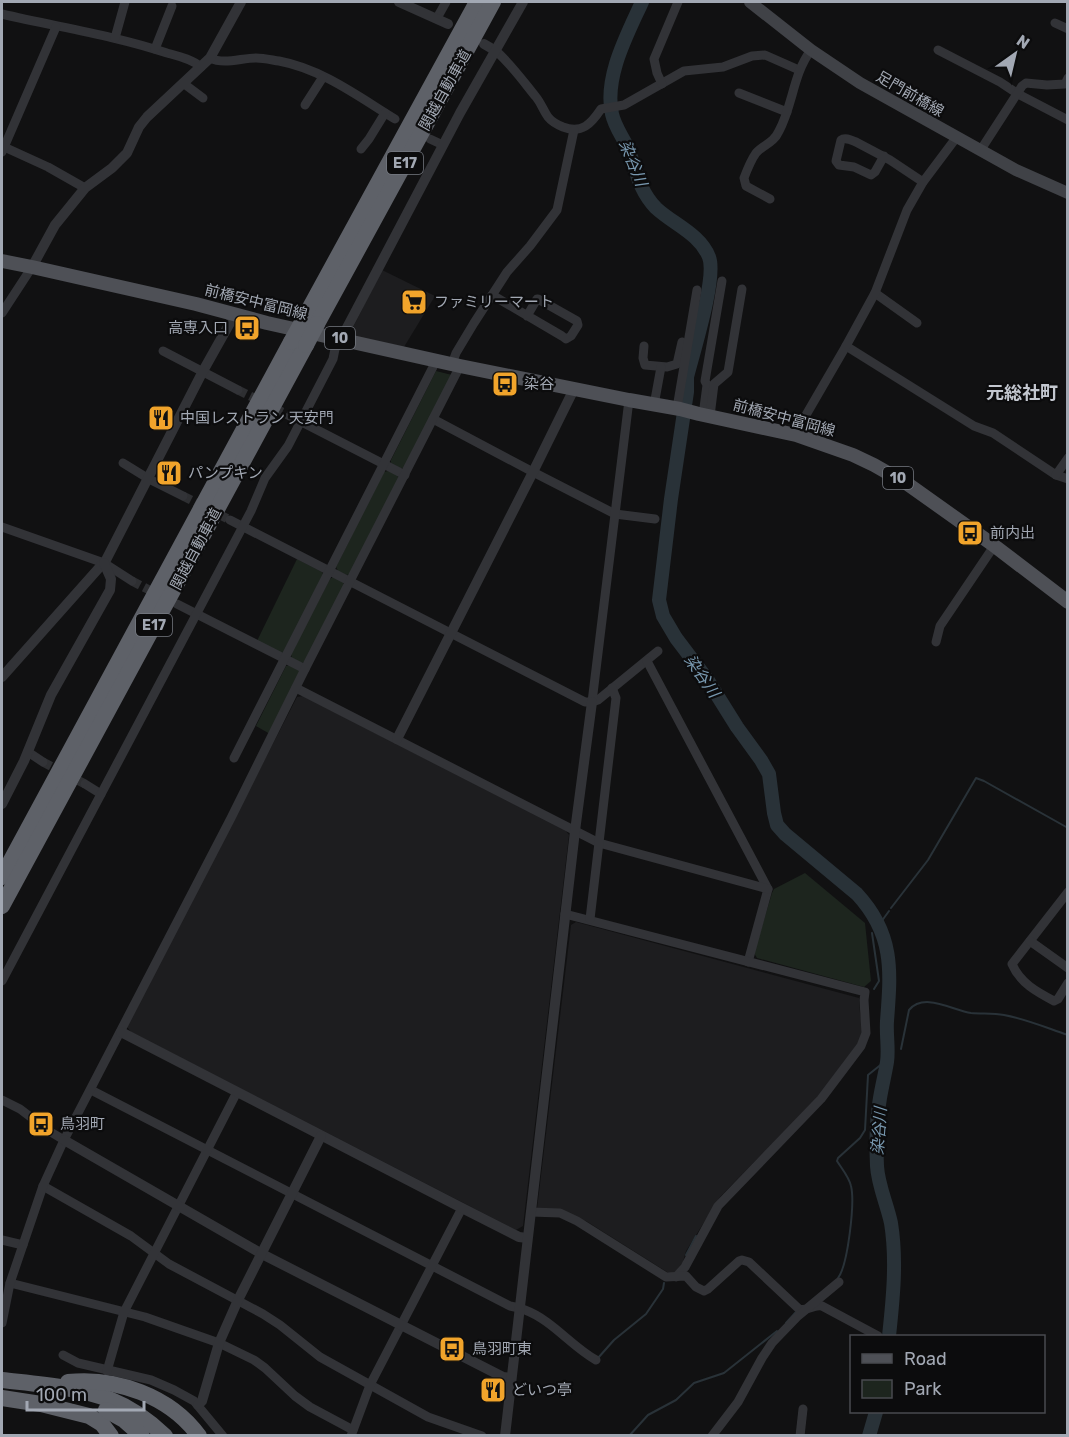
<svg xmlns="http://www.w3.org/2000/svg" width="1069" height="1437" font-family="Rubik,'Noto Sans JP',sans-serif">
  <style>
    .built { fill: #1d1d1f }
    .green { fill: #1d251e }
    .lines { fill: none; stroke-linecap: round; stroke-linejoin: round }
    .stream { stroke: #293238; stroke-width: 2 }
    .river { stroke: #293238; stroke-width: 14 }
    .minor-tunnel { stroke: #2e2f32; stroke-width: 9; stroke-dasharray: 9 4.5; stroke-linecap: butt }
    .minor { stroke: #323337; stroke-width: 9 }
    .tertiary { stroke: #323337; stroke-width: 10 }
    .secondary { stroke: #404247; stroke-width: 12 }
    .primary { stroke: #4e5056; stroke-width: 14 }
    .motorway { stroke: #5e6168; stroke-width: 16 }
    .motorway-bridge { stroke: #5e6168; stroke-width: 16 }
    .labels { text-anchor: middle; dominant-baseline: central; stroke-width: 4.5; stroke-linejoin: round; paint-order: stroke }
    .shield { fill: #0c0c0d; stroke: #757981; stroke-width: 1.5 }
    .shield-label { font-size: 14px; font-weight: bold; fill: #a2a8b3 }
    .street-label { font-size: 15px; fill: #a2a8b3; stroke: #0c0c0d }
    .poi-label { font-size: 15px; fill: #a2a8b3; stroke: #0c0c0d; text-anchor: start }
    .water-label { font-size: 16px; font-style: italic; fill: #7898af; stroke: #0c0c0d }
    .quarter-label { font-size: 18px; font-weight: bold; fill: #c3c7cf; stroke: #0c0c0d }
  </style>
  <rect width="100%" height="100%" fill="#111112"/>
  <g class="built">
    <polygon points="382,270 435,296 404,347 349,335"/>
    <polygon points="303,696 566,831 569,835 523,1226 516,1230 131,1032 127,1027 297,697"/>
    <polygon points="576,922 859,998 860,1013 863,1027 861,1039 815,1100 720,1197 686,1251 683,1262 674,1274 667,1272 586,1221 537,1209 571,925"/>
  </g>
  <g class="green">
    <polygon points="436,371 452,375 405,468 400,468 391,463 391,460"/>
    <polygon points="388,471 397,475 399,479 351,573 347,575 338,571 336,567 384,472"/>
    <polygon points="297,559 322,572 324,576 286,652 281,653 257,641"/>
    <polygon points="333,577 343,582 344,587 305,662 302,663 292,658 291,654 330,579"/>
    <polygon points="290,665 299,669 300,674 270,734 256,726 286,666"/>
    <polygon points="805,873 865,923 871,981 864,987 757,958 754,953 772,893 774,889"/>
  </g>
  <g class="lines">
    <g class="stream">
      <polyline points="891,908 928,860 976,778 984,781 1068,828"/>
      <polyline points="876,929 889,911"/>
      <polyline points="872,933 879,981 874,989"/>
      <path d="M901,1049L909,1010C924,992 952,1010 971,1013C982,1014 993,1013 1004,1015C1026,1019 1047,1028 1068,1035"/>
      <polyline points="686,1255 696,1236"/>
      <path d="M838,1278C848,1265 855,1202 851,1186C849,1177 842,1169 837,1161L838,1158L860,1138L865,1130L868,1075L888,1059"/>
      <polyline points="786,1323 796,1312"/>
      <polyline points="598,1358 614,1340 646,1314 663,1289 664,1283"/>
      <polyline points="629,1436 648,1415 676,1400 694,1383 724,1373 777,1331"/>
    </g>
    <g class="river">
      <path d="M642,2C627,35 604,77 612,114C615,128 624,138 629,151C636,171 640,192 656,208C673,224 700,234 709,257C717,277 693,353 687,377V392L671,499L659,600L663,616L676,638L707,679L737,727L761,760L769,774L774,813L777,825L785,834L857,894C894,934 891,970 887,1021C886,1035 889,1049 887,1062C885,1074 882,1086 880,1098C876,1120 876,1143 877,1166C878,1185 887,1204 891,1223C897,1260 893,1299 889,1336"/>
      <polyline points="869,1436 876,1412"/>
    </g>
    <g class="minor-tunnel">
      <polyline points="238,390 290,416"/>
      <polyline points="183,496 230,520"/>
      <polyline points="132,581 157,594"/>
      <polyline points="43,762 85,784"/>
    </g>
    <g class="minor">
      <path d="M2,14C57,27 113,35 167,53C178,56 192,59 201,67"/>
      <polyline points="437,18 446,2"/>
      <polyline points="1055,23 1068,29"/>
      <polyline points="115,38 125,2"/>
      <polyline points="155,49 172,6"/>
      <polyline points="938,50 1000,82 1018,94 1068,120"/>
      <path d="M496,51C511,64 523,81 536,97C541,103 543,110 548,117C552,122 558,125 563,127C582,134 591,124 601,109L624,105L684,71L723,67L752,56L765,55L799,70"/>
      <path d="M210,58C224,65 241,58 256,58C264,58 272,60 279,61C322,69 359,97 395,119"/>
      <polyline points="183,83 203,98"/>
      <polyline points="662,84 657,73 654,59 678,2"/>
      <polyline points="739,93 787,112"/>
      <polyline points="305,105 323,77"/>
      <polyline points="430,139 443,145"/>
      <polyline points="2,146 48,167 85,188"/>
      <polyline points="361,149 369,139 385,113"/>
      <polyline points="980,151 1022,86 1026,83 1047,85 1065,84 1068,78"/>
      <polyline points="2,152 56,27"/>
      <path d="M884,156L875,172L871,175L854,167L839,165L836,161L841,140C845,137 851,140 856,142L890,160L923,182"/>
      <path d="M770,199L746,186L744,178C747,170 751,160 756,153C764,144 773,144 779,131C793,105 793,74 811,50"/>
      <polyline points="875,293 917,323"/>
      <polyline points="492,295 562,336 566,339 571,336 578,325 577,321 538,299 537,299 527,316"/>
      <polyline points="2,313 32,267"/>
      <polyline points="644,346 643,358 645,365 667,367 677,364 682,342"/>
      <polyline points="846,346 974,426 993,433 1056,475 1068,479"/>
      <polyline points="163,351 238,390"/>
      <polyline points="452,364 456,353 474,323 507,272 530,246 557,210 574,130"/>
      <polyline points="654,405 661,367"/>
      <polyline points="677,408 697,290"/>
      <polyline points="703,415 707,385 705,381 722,281"/>
      <polyline points="290,416 405,475"/>
      <polyline points="710,416 714,384 728,372 742,289"/>
      <polyline points="433,419 533,472 615,514 655,519"/>
      <polyline points="796,435 799,427 846,346 875,293 907,210 923,182 956,138"/>
      <polyline points="123,463 149,479 183,496"/>
      <polyline points="1056,475 1068,458"/>
      <polyline points="230,520 585,702 592,702 598,700 658,651"/>
      <polyline points="2,527 104,563 132,581"/>
      <polyline points="177,604 305,669"/>
      <polyline points="936,642 940,626 994,546"/>
      <polyline points="647,661 768,889 748,962"/>
      <polyline points="296,688 599,843 768,889"/>
      <polyline points="592,702 629,400"/>
      <polyline points="28,752 43,762"/>
      <polyline points="234,758 433,367 435,359"/>
      <polyline points="85,784 101,794"/>
      <path d="M1068,892L1012,964C1020,983 1037,992 1054,1001L1058,999L1068,983"/>
      <polyline points="565,914 865,992 864,1000 866,1033 861,1046 821,1099 718,1206 685,1267 676,1277"/>
      <polyline points="590,919 616,698 612,688"/>
      <polyline points="1030,941 1068,968"/>
      <polyline points="2,981 251,511 265,478 288,446 333,359 335,349 341,339"/>
      <path d="M91,1090L510,1306C515,1307 520,1308 525,1310C552,1320 571,1346 596,1360"/>
      <polyline points="2,1100 20,1109 49,1131 64,1140"/>
      <polyline points="43,1186 131,1236 169,1264 263,1314 280,1325 320,1357 428,1417 482,1436"/>
      <path d="M531,1212L560,1213L577,1221L666,1277L686,1276L696,1287L704,1291L708,1289L739,1261L742,1260L749,1262L799,1309C807,1312 813,1304 822,1306L878,1336"/>
      <polyline points="2,1240 23,1245"/>
      <polyline points="10,1283 145,1317 219,1343 254,1360 265,1368 295,1396 310,1407 353,1430"/>
      <polyline points="2,1323 10,1283 43,1186 64,1140 231,818 305,669 460,366"/>
      <polyline points="63,1355 78,1363 151,1380 174,1390 194,1401 223,1436"/>
      <polyline points="107,1371 124,1312 237,1092"/>
      <polyline points="351,1436 370,1385 462,1208"/>
      <polyline points="712,1436 738,1402 762,1358 772,1343 798,1316 839,1282"/>
      <polyline points="800,1436 803,1409"/>
    </g>
    <g class="tertiary">
      <polyline points="399,2 448,24"/>
      <polyline points="484,44 496,51"/>
      <polyline points="32,267 55,225 85,188 112,168 127,153 139,127 147,117 210,58 241,2"/>
      <polyline points="341,339 460,113 523,2"/>
      <polyline points="2,677 106,560 203,371 235,314"/>
      <polyline points="397,739 533,472 574,389"/>
      <polyline points="2,804 24,761 51,695 110,590 111,579 104,563"/>
      <polyline points="121,1032 462,1208 519,1237 527,1238"/>
      <polyline points="64,1140 262,1254 503,1377 511,1378"/>
      <polyline points="198,1405 202,1401 219,1343 238,1300 321,1136"/>
      <polyline points="505,1436 575,831 592,702"/>
    </g>
    <polyline class="secondary" points="750,2 811,50 860,83 1016,170 1068,193"/>
    <polyline class="primary" points="2,261 32,267 196,304 267,323 460,366 629,400 680,409 699,414 796,435 853,455 874,465 909,485 992,544 1068,602"/>
    <g class="motorway">
      <polyline points="302,322 477,2"/>
      <polyline points="317,324 493,2"/>
      <polyline points="2,877 291,342"/>
      <polyline points="2,906 306,345"/>
      <path d="M2,1380C36,1384 79,1387 111,1400C131,1408 149,1421 165,1436"/>
      <path d="M68,1382C116,1377 170,1396 199,1436"/>
      <polyline points="2,1398 41,1404 89,1416 102,1424 111,1436"/>
      <polyline points="106,1410 124,1420 142,1436"/>
    </g>
    <g class="motorway-bridge">
      <polyline points="291,342 302,322"/>
      <polyline points="306,345 317,324"/>
    </g>
  </g>
  <defs>
    <g id="supermarket-square" transform="scale(1.35)"><rect x="-9" y="-9" width="18" height="18" rx="4" fill="#f1a42b" stroke="#0c0c0d"/><path d="M-6-5.5h2.5l.6 2H6L4.5 2H-2.5L-4.4-4H-6ZM-1.5 3.2a1.3 1.3 0 1 0 .1 0ZM3 3.2a1.3 1.3 0 1 0 .1 0Z" fill="#111"/></g>
    <g id="bus-square" transform="scale(1.35)"><rect x="-9" y="-9" width="18" height="18" rx="4" fill="#f1a42b" stroke="#0c0c0d"/><path d="M-5-6H5V4H4V6H2V4H-2V6H-4V4H-5ZM-3.5-4V0h7V-4ZM-3.5 1.2v1.5H-2V1.2ZM2 1.2v1.5H3.5V1.2Z" fill="#111"/></g>
    <g id="restaurant-square" transform="scale(1.35)"><rect x="-9" y="-9" width="18" height="18" rx="4" fill="#f1a42b" stroke="#0c0c0d"/><path d="M-5-6h1v4h1v-4h1v4h1v-4h1v5L-1.5 .5V6h-2V.5L-5-1ZM5-6V6H3V1.5H1.5Q1.5-4 5-6Z" fill="#111"/></g>
  </defs>
  <g fill-rule="evenodd">
    <use href="#supermarket-square" x="414" y="302"/>
    <use href="#bus-square" x="247" y="328"/>
    <use href="#bus-square" x="505" y="384"/>
    <use href="#restaurant-square" x="161" y="418"/>
    <use href="#restaurant-square" x="169" y="473"/>
    <use href="#bus-square" x="970" y="533"/>
    <use href="#bus-square" x="41" y="1124"/>
    <use href="#bus-square" x="452" y="1349"/>
    <use href="#restaurant-square" x="493" y="1390"/>
  </g>
  <g class="labels">
    <g class="shield">
      <rect x="387" y="152" width="36" height="22" rx="4.5"/>
      <rect x="325" y="327" width="30" height="22" rx="4.5"/>
      <rect x="883" y="467" width="30" height="22" rx="4.5"/>
      <rect x="136" y="614" width="36" height="22" rx="4.5"/>
    </g>
    <g class="shield-label">
      <text x="405" y="163">E17</text>
      <text x="340" y="338">10</text>
      <text x="898" y="478">10</text>
      <text x="154" y="625">E17</text>
    </g>
    <g class="street-label">
      <text transform="translate(445 90) rotate(-61)">関越自動車道</text>
      <text transform="translate(910 94) rotate(30)">足門前橋線</text>
      <text transform="translate(256 302) rotate(14)">前橋安中富岡線</text>
      <text transform="translate(784 418) rotate(15)">前橋安中富岡線</text>
      <text transform="translate(196 549) rotate(-62)">関越自動車道</text>
    </g>
    <g class="poi-label">
      <text x="434" y="302">ファミリーマート</text>
      <text x="228" y="328" text-anchor="end">高専入口</text>
      <text x="524" y="384">染谷</text>
      <text x="180" y="418">中国レストラン 天安門</text>
      <text x="188" y="473">パンプキン</text>
      <text x="990" y="533">前内出</text>
      <text x="60" y="1124">鳥羽町</text>
      <text x="472" y="1349">鳥羽町東</text>
      <text x="512" y="1390">どいつ亭</text>
    </g>
    <g class="water-label">
      <text transform="translate(633 163) rotate(68)">染谷川</text>
      <text transform="translate(702 676) rotate(55)">染谷川</text>
      <text transform="translate(879 1131) rotate(-86)">染谷川</text>
    </g>
    <g class="quarter-label">
      <text x="1022" y="393">元総社町</text>
    </g>
  </g>
  <rect width="1069" height="1437" fill="none" stroke="#a2a8b3" stroke-width="6"/>
  <rect x="850" y="1335" width="195" height="78" fill="#0c0c0d" stroke="#484a4f" stroke-width="1.5"/>
  <rect x="862" y="1354" width="30" height="9" fill="#4e5056" stroke="#484a4f" stroke-width="1.5"/>
  <text x="904" y="1365" font-size="18" fill="#a2a8b3">Road</text>
  <rect x="862" y="1380" width="30" height="18" fill="#1d251e" stroke="#484a4f" stroke-width="1.5"/>
  <text x="904" y="1395" font-size="18" fill="#a2a8b3">Park</text>
  <g transform="translate(1015 54) rotate(34)" stroke="#0c0c0d" stroke-width="4.5" paint-order="stroke">
  <path d="M0-4.5L10 22L0 15L-10 22Z" fill="#a2a8b3"/>
  <text y="-9" font-size="16" font-weight="bold" text-anchor="middle" fill="#a2a8b3">N</text>
  </g>
  <path d="M27 1401v9h117v-9" fill="none" stroke="#a2a8b3" stroke-width="3"/>
  <text x="36" y="1401" font-size="18" fill="#a2a8b3" stroke="#0c0c0d" stroke-width="4.5" paint-order="stroke">100 m</text>
</svg>
